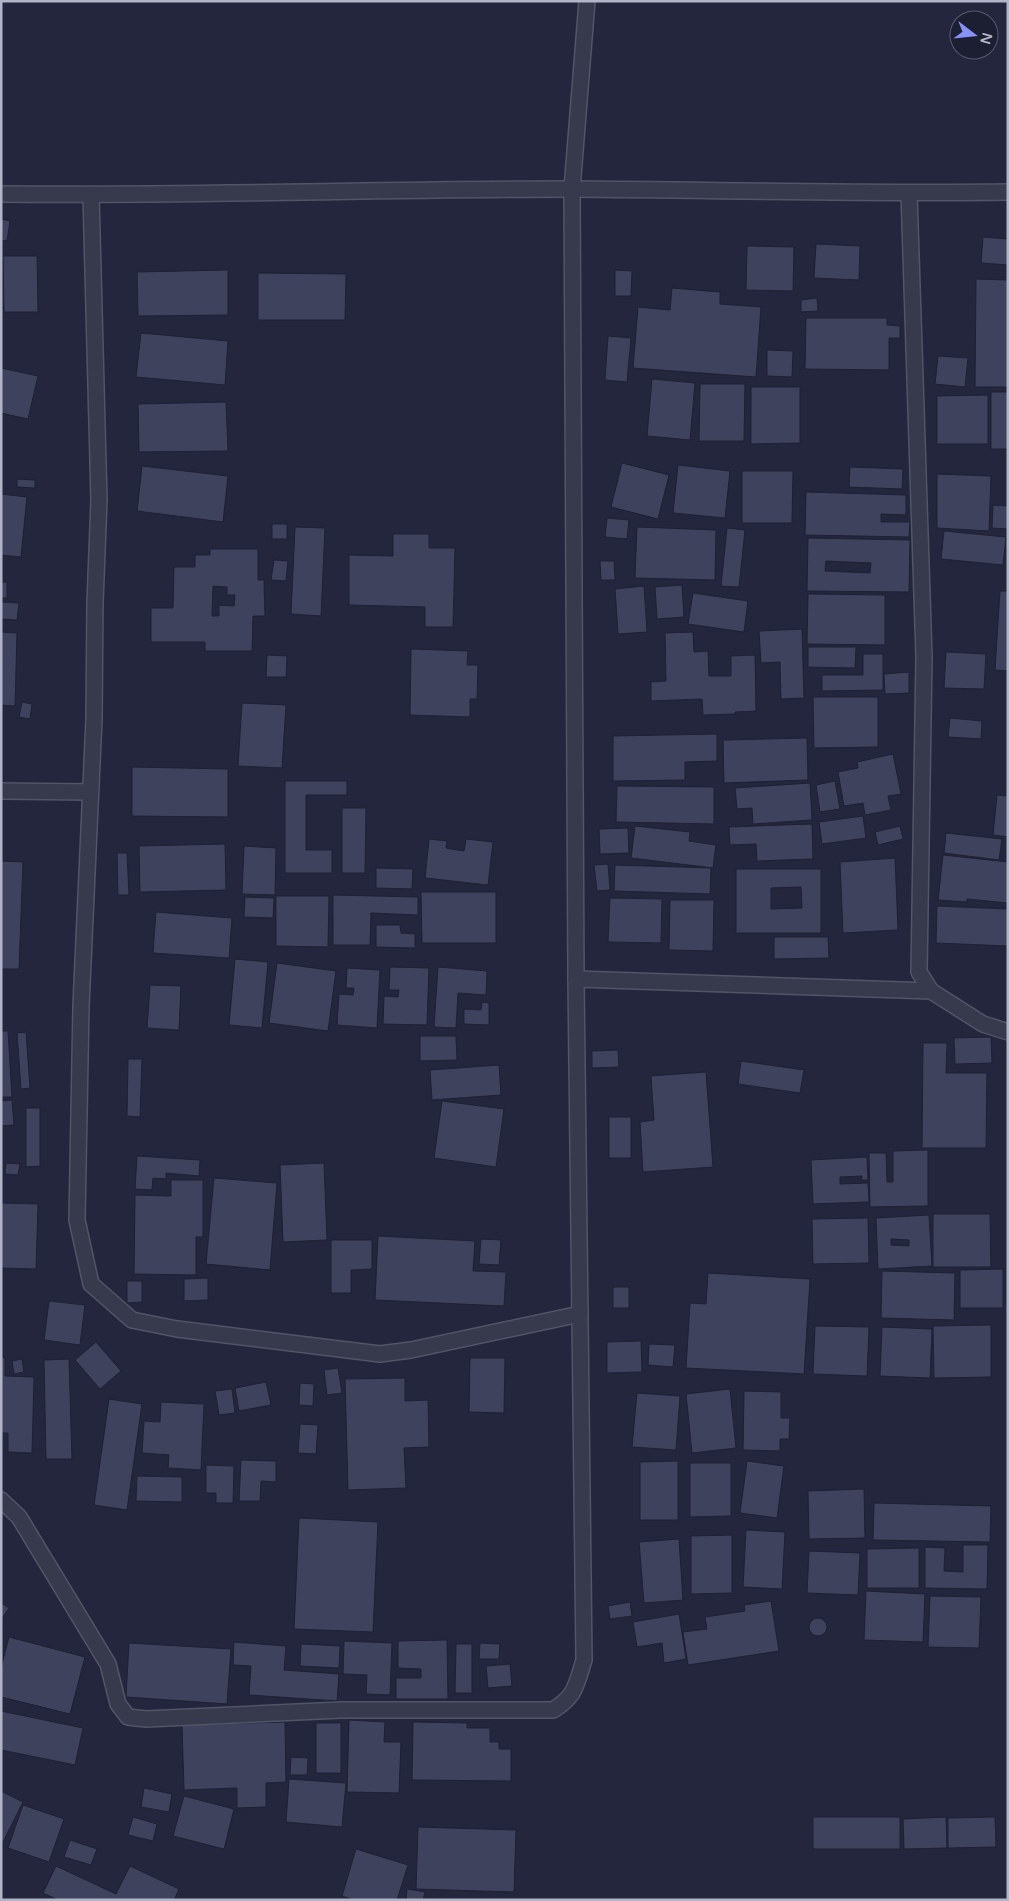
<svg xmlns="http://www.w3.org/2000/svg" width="1009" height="1901" font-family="'Varela Round',sans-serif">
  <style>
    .building { fill: #3f425c; stroke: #1e2033; fill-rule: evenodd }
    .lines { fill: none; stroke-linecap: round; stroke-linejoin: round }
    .minor-casing { stroke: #525467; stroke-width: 18 }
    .minor { stroke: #37394c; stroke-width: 15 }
  </style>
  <rect width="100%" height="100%" fill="#23263c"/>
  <g class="building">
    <polygon points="1,219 10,221 7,241 1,240"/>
    <polygon points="983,237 1008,239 1008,265 981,263"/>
    <polygon points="816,244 860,246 859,280 814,278"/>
    <polygon points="747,246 794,247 793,291 746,290"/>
    <polygon points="3,256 37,256 38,312 4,312"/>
    <polygon points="228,270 228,315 138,316 137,272"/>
    <polygon points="615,270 632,271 631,296 615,296"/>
    <polygon points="258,273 346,274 345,320 258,320"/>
    <polygon points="976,279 1008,280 1008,387 975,387"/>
    <polygon points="672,288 720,292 720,304 761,307 756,377 633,368 638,307 670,310"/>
    <polygon points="817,298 818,311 801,312 801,300"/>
    <polygon points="806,318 887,318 887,325 900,326 900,338 889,338 889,370 805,369"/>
    <polygon points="141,333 228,341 225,385 136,377"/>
    <polygon points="608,336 631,338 627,382 605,380"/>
    <polygon points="767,350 793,351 792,377 767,376"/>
    <polygon points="938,356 968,358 965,387 935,384"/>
    <polygon points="1,368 38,376 28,419 1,413"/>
    <polygon points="652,379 695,383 690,440 647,436"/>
    <polygon points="700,384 745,384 744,441 699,441"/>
    <polygon points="751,387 800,387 800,443 751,444"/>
    <rect x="991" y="392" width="17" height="57"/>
    <polygon points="988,395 988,444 937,444 937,396"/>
    <polygon points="226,402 228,451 139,452 138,404"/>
    <polygon points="622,463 669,475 658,519 611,507"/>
    <polygon points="678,465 730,471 725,518 673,513"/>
    <polygon points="142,466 228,476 223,522 137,511"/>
    <polygon points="850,467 903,469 902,489 849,487"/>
    <polygon points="742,471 793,471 792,523 742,523"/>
    <polygon points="937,474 991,476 989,531 937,528"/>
    <polygon points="17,479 35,480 35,488 17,487"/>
    <polygon points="806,492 906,495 906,515 881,514 881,522 910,522 909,537 805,535"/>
    <polygon points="1,494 27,497 21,557 1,555"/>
    <polygon points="993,505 1008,506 1008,529 992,528"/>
    <polygon points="607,518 629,520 627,539 605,537"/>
    <rect x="272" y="524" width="15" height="15"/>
    <polygon points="295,527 325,528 321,616 291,614"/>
    <polygon points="637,527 716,530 715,580 635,578"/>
    <polygon points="727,528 745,530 739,587 721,586"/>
    <polygon points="944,531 1006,537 1003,565 941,559"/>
    <polygon points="393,534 429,534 429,548 455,548 453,627 425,627 425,607 349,605 349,555 393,556"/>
    <path d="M808,538L910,540L909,592L807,591ZM826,561L871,563L870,573L825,571Z"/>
    <path d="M210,549H258V580H264L265,616H253L252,651H205V642H151V608H173L174,567H195V555H210ZM213,586L227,587V595H235L234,606L219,605V616H212Z"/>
    <polygon points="274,560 288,561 286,581 271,580"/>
    <polygon points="600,561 614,561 615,580 601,580"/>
    <rect x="1" y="582" width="6" height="16"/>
    <polygon points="682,585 684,617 657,619 655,587"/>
    <polygon points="644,586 647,632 618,634 615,589"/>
    <polygon points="1000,591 1008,591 1008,671 995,670"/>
    <polygon points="693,593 748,601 744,632 688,624"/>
    <polygon points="808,594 885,595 885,645 807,644"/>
    <polygon points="1,602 19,603 17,620 1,619"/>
    <polygon points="802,629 804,698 781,699 780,662 761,663 759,631"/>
    <polygon points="1,632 17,633 15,706 1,705"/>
    <polygon points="693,632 694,652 708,651 709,676 731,676 731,656 755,655 756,711 735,712 735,714 703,715 702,699 651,701 651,682 666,681 665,633"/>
    <polygon points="808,647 856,647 855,668 808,667"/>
    <polygon points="411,649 468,651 467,665 478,665 477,699 470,699 470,717 410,715"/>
    <polygon points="946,652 986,654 984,689 944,688"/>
    <polygon points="863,654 883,654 883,690 822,691 822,675 863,675"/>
    <polygon points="267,655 287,656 286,677 266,677"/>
    <polygon points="909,672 909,693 885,694 884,674"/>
    <polygon points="813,697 878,697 878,747 814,748"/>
    <polygon points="22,702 32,704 30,719 19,717"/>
    <polygon points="242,703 286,705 282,768 238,766"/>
    <polygon points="950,718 982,721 981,739 948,737"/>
    <polygon points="717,734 717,761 685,762 685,780 613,781 613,736"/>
    <polygon points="807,738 808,780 724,783 723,740"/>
    <polygon points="893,754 901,794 888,796 891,810 865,815 863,803 844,806 838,772 858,768 857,762"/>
    <polygon points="132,767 228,769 228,817 132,816"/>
    <polygon points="285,781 347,781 347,795 306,795 306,850 332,850 332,873 285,873"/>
    <polygon points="835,781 840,809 820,812 816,785"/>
    <polygon points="810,783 812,820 753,824 752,808 737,809 735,788"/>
    <polygon points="617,786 714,787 714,824 616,822"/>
    <polygon points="997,795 1008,796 1008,837 993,835"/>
    <polygon points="342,808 366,808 365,873 342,873"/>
    <polygon points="863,816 866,838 822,844 819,822"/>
    <polygon points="812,824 813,859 757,861 756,844 730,845 729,827"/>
    <polygon points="635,826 690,832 689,841 716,845 713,868 631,858"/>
    <polygon points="900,826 903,839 878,845 875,832"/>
    <polygon points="628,828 629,853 600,854 599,829"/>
    <polygon points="946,833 1002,839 999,860 944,853"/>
    <polygon points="429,839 447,841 446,848 464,851 466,839 493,842 488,885 425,878"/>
    <polygon points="225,844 226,890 140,892 139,846"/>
    <polygon points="244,846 276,848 275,895 242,894"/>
    <polygon points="117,853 127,853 129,895 118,895"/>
    <polygon points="943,855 1008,862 1008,903 967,899 967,902 938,900"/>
    <polygon points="895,858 898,930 843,933 840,862"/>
    <polygon points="1,861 23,862 19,969 1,969"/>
    <polygon points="608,864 610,890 597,891 594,865"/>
    <polygon points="615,865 711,868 710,894 614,891"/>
    <polygon points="376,868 413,869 412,889 376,888"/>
    <path d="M736,869H821V933H736ZM801,887L802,908L771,909V888Z"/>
    <polygon points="421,892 496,892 496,943 422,943"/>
    <polygon points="333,895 418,897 418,915 371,913 370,945 333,945"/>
    <polygon points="276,896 329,896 328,947 276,946"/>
    <polygon points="245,897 274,898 273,918 244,917"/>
    <polygon points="610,898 662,899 661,943 608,942"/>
    <polygon points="670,900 714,900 713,951 669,950"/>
    <polygon points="937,906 1008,909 1008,946 936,943"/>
    <polygon points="156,912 232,918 229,958 153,953"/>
    <polygon points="376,925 400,925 401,933 415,934 415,948 376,947"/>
    <polygon points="774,937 828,937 829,958 774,959"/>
    <polygon points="235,959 268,962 262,1028 229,1025"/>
    <polygon points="277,963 336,971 328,1031 269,1023"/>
    <polygon points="390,967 429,968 427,1025 383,1024 384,996 398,997 399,990 389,990"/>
    <polygon points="438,967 487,971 486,995 458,993 456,1028 434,1027"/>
    <polygon points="347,968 380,970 377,1028 337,1025 339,994 353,995 354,988 346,988"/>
    <polygon points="150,985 181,986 179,1030 147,1028"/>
    <polygon points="482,1002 489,1003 489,1025 464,1024 464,1009 481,1010"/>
    <polygon points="1,1031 8,1031 12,1097 1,1097"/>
    <polygon points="26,1032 30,1088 21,1089 17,1033"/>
    <polygon points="420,1036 456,1036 457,1060 420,1061"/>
    <polygon points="991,1037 992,1063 955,1064 954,1038"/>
    <polygon points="923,1043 947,1043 946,1073 987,1073 986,1148 922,1148"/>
    <polygon points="618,1050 619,1067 592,1068 592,1051"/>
    <polygon points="128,1059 142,1059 140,1117 127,1116"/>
    <polygon points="741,1061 804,1070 800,1093 738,1084"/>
    <polygon points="499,1065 501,1095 432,1100 430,1070"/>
    <polygon points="706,1072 713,1167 643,1172 640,1122 654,1120 651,1076"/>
    <polygon points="12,1100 14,1125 1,1126 1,1101"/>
    <polygon points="442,1101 504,1109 496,1167 434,1158"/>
    <polygon points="26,1108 40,1108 40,1166 26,1167"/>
    <rect x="609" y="1117" width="22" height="41"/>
    <polygon points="928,1150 928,1206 870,1207 869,1153 886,1153 887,1182 893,1182 893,1151"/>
    <polygon points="137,1156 200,1160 199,1176 166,1173 166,1179 153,1178 152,1190 135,1189"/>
    <polygon points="867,1157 868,1180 861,1180 862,1176 840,1177 840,1184 868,1183 869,1202 813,1204 811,1160"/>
    <polygon points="6,1163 20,1164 18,1175 5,1174"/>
    <polygon points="324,1163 327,1240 283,1242 280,1165"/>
    <polygon points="214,1178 277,1183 270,1270 206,1264"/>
    <polygon points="171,1180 203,1180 203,1237 196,1237 196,1275 134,1274 135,1195 171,1196"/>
    <polygon points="1,1203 38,1204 36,1269 1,1268"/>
    <polygon points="933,1214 990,1214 991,1267 933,1267"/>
    <path d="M929,1215L932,1266L878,1269L876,1218ZM891,1239L909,1240V1246L891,1245Z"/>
    <polygon points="868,1218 869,1263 813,1264 812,1219"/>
    <polygon points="378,1236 475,1241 473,1271 506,1272 504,1306 375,1300"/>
    <polygon points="481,1239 501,1240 499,1265 479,1264"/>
    <polygon points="331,1240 372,1240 372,1269 351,1270 351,1293 331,1293"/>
    <polygon points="1003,1269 1003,1308 960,1308 960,1270"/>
    <polygon points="882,1271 955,1273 954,1320 881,1318"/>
    <polygon points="708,1273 810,1279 804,1374 686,1368 690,1303 706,1304"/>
    <polygon points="208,1278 208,1300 184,1301 184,1279"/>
    <polygon points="127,1281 142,1281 142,1302 127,1303"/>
    <rect x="613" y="1287" width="16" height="21"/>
    <polygon points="49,1301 85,1305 80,1345 44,1340"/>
    <polygon points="991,1325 991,1377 934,1378 933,1326"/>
    <polygon points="815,1326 869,1327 867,1376 813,1374"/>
    <polygon points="882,1327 932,1329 930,1378 880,1376"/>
    <polygon points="641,1341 642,1372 607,1373 607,1342"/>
    <polygon points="96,1342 121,1371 100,1389 75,1360"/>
    <polygon points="649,1344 675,1345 673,1367 648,1365"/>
    <polygon points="1,1357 5,1358 5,1376 34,1377 32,1453 8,1452 8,1433 1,1433"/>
    <polygon points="470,1358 505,1358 504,1413 469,1412"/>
    <polygon points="22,1359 24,1372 14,1374 12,1361"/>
    <polygon points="69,1359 72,1459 46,1459 44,1360"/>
    <polygon points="338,1368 342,1393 327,1395 324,1370"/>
    <polygon points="405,1378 405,1401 428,1400 429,1447 404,1448 406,1488 348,1490 345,1379"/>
    <polygon points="266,1382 271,1405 239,1411 235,1388"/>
    <polygon points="300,1383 314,1384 313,1406 299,1405"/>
    <polygon points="232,1389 235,1413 219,1415 215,1391"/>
    <polygon points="730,1389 736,1448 692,1453 686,1394"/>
    <polygon points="744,1391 781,1392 781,1418 790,1418 789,1439 780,1439 780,1451 743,1450"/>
    <polygon points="637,1393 680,1396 676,1450 632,1447"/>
    <polygon points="109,1399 142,1404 127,1510 94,1505"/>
    <polygon points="161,1402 204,1404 201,1470 168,1468 169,1455 142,1453 144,1421 160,1422"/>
    <polygon points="300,1424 318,1425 316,1454 298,1453"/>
    <polygon points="241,1460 276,1461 276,1482 261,1481 260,1501 239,1501"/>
    <polygon points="678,1461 678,1520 640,1520 640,1462"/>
    <polygon points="747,1461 784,1466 777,1518 740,1513"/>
    <polygon points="690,1463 731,1463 731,1516 690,1517"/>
    <polygon points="206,1465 234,1466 233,1503 216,1503 216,1493 206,1493"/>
    <polygon points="137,1476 182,1477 182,1502 136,1501"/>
    <polygon points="864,1489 865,1538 809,1539 808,1491"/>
    <polygon points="874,1503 991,1506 990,1542 873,1540"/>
    <polygon points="299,1518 378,1522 373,1632 294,1629"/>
    <polygon points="746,1530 785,1532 782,1589 743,1587"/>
    <polygon points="732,1535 732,1593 691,1594 691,1536"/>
    <polygon points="679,1539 683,1600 644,1603 639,1542"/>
    <polygon points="963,1545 988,1545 987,1589 925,1588 925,1547 945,1548 944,1571 963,1572"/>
    <polygon points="919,1548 919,1588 867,1588 867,1549"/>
    <polygon points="809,1551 860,1553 858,1595 807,1593"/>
    <polygon points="866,1591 925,1594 923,1642 864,1640"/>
    <polygon points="930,1596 981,1597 979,1648 928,1647"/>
    <polygon points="771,1601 779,1651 688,1665 683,1632 707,1629 705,1617 745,1611 744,1605"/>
    <polygon points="630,1602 632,1616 610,1619 608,1606"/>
    <polygon points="1,1603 9,1608 1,1620"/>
    <polygon points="679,1614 686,1659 664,1663 662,1643 637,1647 633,1622"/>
    <circle cx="818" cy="1627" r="9"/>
    <polygon points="9,1637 85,1657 70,1714 1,1697 1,1668"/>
    <polygon points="447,1640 448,1699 396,1699 396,1678 421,1678 421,1669 398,1668 398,1641"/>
    <polygon points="344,1641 392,1643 390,1695 366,1694 367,1675 343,1674"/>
    <polygon points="234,1642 286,1646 284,1670 339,1674 337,1701 249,1695 251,1666 233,1665"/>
    <polygon points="129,1643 231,1649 227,1704 126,1697"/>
    <polygon points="480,1643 500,1644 499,1659 479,1659"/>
    <polygon points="301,1644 340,1646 339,1668 300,1666"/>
    <polygon points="456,1644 472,1644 472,1693 455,1693"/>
    <polygon points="510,1664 512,1686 488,1688 486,1666"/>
    <polygon points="1,1711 83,1728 75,1765 1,1750"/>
    <polygon points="349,1720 385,1722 384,1742 401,1742 399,1793 347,1792"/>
    <polygon points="285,1722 286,1782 266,1783 266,1807 237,1808 237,1788 184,1790 182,1725"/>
    <polygon points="413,1722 467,1723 467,1728 490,1728 490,1742 499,1742 499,1749 511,1749 511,1781 412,1780"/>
    <rect x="316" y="1723" width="25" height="50"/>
    <polygon points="291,1757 308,1758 307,1775 290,1775"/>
    <polygon points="289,1779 346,1783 342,1827 286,1822"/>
    <polygon points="144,1788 172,1794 169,1812 141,1807"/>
    <polygon points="1,1791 23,1802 3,1842 1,1842"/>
    <polygon points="184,1796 234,1809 224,1849 173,1836"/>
    <polygon points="23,1805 64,1819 49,1862 8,1848"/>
    <polygon points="133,1817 157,1824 153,1841 128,1835"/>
    <rect x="813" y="1817" width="87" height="32"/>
    <polygon points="946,1817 947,1848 904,1849 903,1819"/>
    <polygon points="995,1817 996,1847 948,1848 948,1818"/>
    <polygon points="418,1827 516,1830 514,1892 416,1889"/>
    <polygon points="70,1840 97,1849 91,1865 64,1857"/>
    <polygon points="356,1849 408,1865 397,1900 354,1900 342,1896"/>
    <polygon points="56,1866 116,1894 130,1866 179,1889 174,1900 58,1900 43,1893"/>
    <polygon points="407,1889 425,1892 423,1900 406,1900"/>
  </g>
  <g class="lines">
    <g class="minor-casing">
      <g id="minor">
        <polyline points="909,193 924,657 919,972 931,991 983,1024 1008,1032"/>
        <path d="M1,194C192,196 382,189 573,189C718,190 863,194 1008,192"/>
        <polyline points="91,195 99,500 95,603 94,719 81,1006 77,1220 91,1284 132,1320 177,1329 380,1354 411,1350 580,1314"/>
        <polyline points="1,791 90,792"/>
        <polyline points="576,979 931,991"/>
        <path d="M1,1500L19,1517L108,1664L118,1704L128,1717L146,1719L341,1710H553C576,1696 576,1685 584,1660L576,979L572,189L587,1"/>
      </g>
    </g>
    <use href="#minor" class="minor"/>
  </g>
  <rect width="1009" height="1901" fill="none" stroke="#b2b4c8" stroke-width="5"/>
  <g transform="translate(974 35) rotate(106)"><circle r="24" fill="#1c1e31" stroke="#585a6d"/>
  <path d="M0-4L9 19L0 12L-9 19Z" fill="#8791f8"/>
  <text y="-8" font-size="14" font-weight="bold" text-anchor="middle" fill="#b2b4c8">N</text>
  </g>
</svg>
